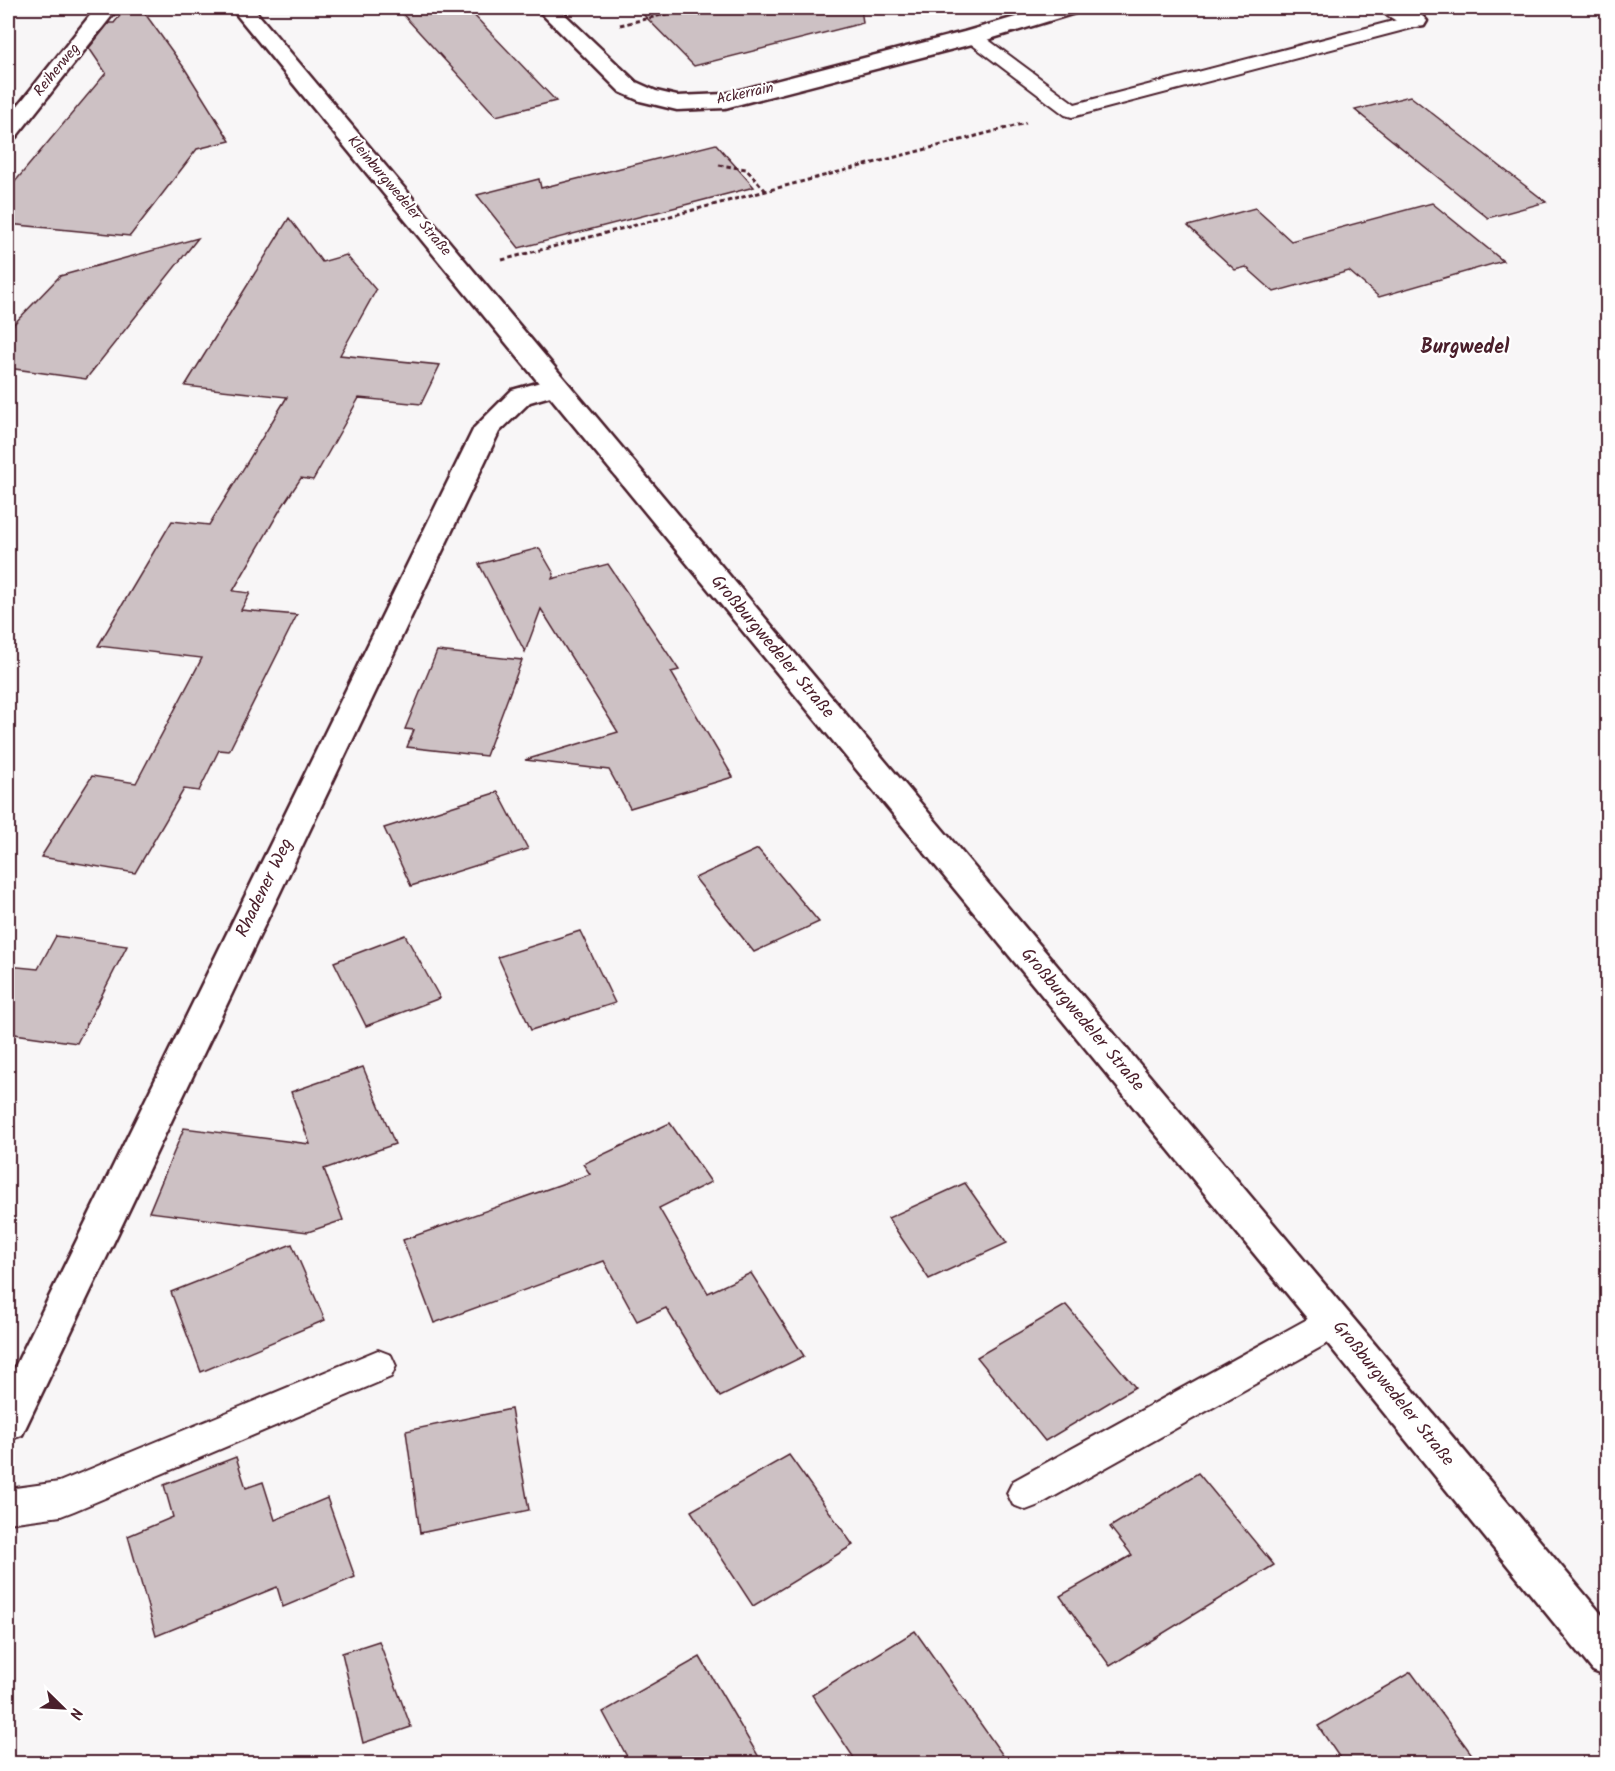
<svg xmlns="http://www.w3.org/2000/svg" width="1615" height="1771" font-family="Kalam,sans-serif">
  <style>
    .building { fill: #cdc1c4; stroke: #4a1f2b; stroke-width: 1.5 }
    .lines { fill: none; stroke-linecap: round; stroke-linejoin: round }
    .service-casing { stroke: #4a1f2b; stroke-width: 4 }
    .minor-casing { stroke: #4a1f2b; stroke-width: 5 }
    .tertiary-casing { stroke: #4a1f2b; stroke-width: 5 }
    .path { stroke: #4a1f2b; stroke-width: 3; stroke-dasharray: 4.5 3; stroke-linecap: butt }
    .service { fill: #fff; fill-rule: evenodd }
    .minor { fill: #fff; fill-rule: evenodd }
    .tertiary { fill: #fff; fill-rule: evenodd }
    .labels { text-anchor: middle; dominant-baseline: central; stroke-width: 4.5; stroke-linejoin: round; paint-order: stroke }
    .far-street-label { font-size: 15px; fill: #4a1f2b; stroke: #fff }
    .street-label { font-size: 18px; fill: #4a1f2b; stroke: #fff }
    .far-district-label { font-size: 20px; font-weight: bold; fill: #4a1f2b; stroke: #fff }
  </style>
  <rect width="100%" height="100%" fill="#f8f6f7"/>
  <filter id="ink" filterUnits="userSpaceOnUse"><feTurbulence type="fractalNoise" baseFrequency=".0167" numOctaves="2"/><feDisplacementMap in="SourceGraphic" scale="12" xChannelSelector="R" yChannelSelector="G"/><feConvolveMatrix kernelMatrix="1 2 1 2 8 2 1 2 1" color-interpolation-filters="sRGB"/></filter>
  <g filter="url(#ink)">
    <g class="building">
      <polygon points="126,8 141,8 185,69 230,141 197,149 130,236 8,224 8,190 106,73 89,48 109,23 114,23"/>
      <polygon points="397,8 467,8 556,101 496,116"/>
      <polygon points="637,8 861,8 863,23 694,66"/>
      <polygon points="1410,96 1546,202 1488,218 1355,110"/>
      <polygon points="716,144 754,187 519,248 477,195 539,179 541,188"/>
      <polygon points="1432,203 1503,261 1379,297 1349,271 1274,292 1246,267 1235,270 1188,226 1255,208 1291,241"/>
      <polygon points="289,218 322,262 346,255 376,290 340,355 440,365 421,404 359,398 313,480 301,478 280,510 233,591 250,593 241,610 297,615 229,751 219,750 199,791 184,789 135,873 41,857 92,776 136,783 202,658 98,646 172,521 209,525 287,397 185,386"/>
      <polygon points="198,238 86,379 8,368 8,330 60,276"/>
      <polygon points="539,548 554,574 552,579 608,564 679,670 671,672 733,777 630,808 609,770 525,760 618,732 541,609 525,652 479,564"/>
      <polygon points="437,651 522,660 486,756 407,747 414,730 405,729"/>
      <polygon points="498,792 528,849 411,886 384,828"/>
      <polygon points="758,849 819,922 754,952 695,878"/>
      <polygon points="580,931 615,1003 531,1030 498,957"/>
      <polygon points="405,935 440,998 366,1026 334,962"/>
      <polygon points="56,936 127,946 77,1043 8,1033 8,966 38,969"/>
      <polygon points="363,1067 395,1144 324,1169 343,1220 308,1232 149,1212 184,1128 310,1144 291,1092"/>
      <polygon points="670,1123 711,1182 659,1208 708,1293 751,1273 804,1356 720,1397 666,1308 637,1321 604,1261 434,1323 403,1240 590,1174 583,1164"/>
      <polygon points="965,1183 1007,1243 929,1279 888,1218"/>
      <polygon points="292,1244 325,1320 201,1372 171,1292"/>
      <polygon points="1066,1305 1135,1387 1045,1441 977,1357"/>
      <polygon points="511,1409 529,1510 420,1533 406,1431"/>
      <polygon points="789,1455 853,1545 753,1606 691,1511"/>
      <polygon points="236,1457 246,1488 263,1482 275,1520 327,1498 355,1577 283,1607 277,1587 156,1636 128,1536 173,1517 164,1485"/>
      <polygon points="1198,1473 1274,1565 1110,1666 1060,1596 1132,1555 1110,1527"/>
      <polygon points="915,1631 1009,1764 858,1764 812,1695"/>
      <polygon points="379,1641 411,1727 363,1743 342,1653"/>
      <polygon points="700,1657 763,1764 631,1764 603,1712"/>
      <polygon points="1411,1672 1479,1764 1344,1764 1318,1726"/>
    </g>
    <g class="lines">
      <g class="service-casing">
        <g id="service">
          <polygon points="1416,15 1423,17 1426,21 1423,25 1072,117 1065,115 962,37 965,33 979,33 1075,104"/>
          <polygon points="1334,1307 1346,1311 1352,1322 1346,1333 1039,1505 1026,1510 1013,1505 1007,1493 1013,1481 1322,1311"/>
          <polygon points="378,1350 391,1355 396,1366 391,1377 74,1511 61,1516 8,1523 8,1489 59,1482"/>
        </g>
      </g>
      <g class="minor-casing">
        <g id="minor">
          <polygon points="96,8 118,8 16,137 8,139 8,118"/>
          <polygon points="536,8 558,8 636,82 656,91 677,96 725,94 964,32 1046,8 1078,8 1075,13 980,42 725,108 677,110 640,101 620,92"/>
          <path d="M1381,8C1397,8 1416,6 1427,21L1424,26C1411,29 1387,19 1381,8Z"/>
          <polygon points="555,378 564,380 568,386 564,392 530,402 499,432 22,1435 8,1440 8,1381 474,428 512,390"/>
        </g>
      </g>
      <g class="tertiary-casing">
        <polygon id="tertiary" points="231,8 253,8 1608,1622 1608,1677 1593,1671 1320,1334"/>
      </g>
      <g class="path">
        <polyline points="620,25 692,8"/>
        <polyline points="719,165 746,169 766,191"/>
        <polyline points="502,260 1026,123"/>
      </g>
      <use href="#service" class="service"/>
      <use href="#minor" class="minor"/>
      <use href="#tertiary" class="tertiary"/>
    </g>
  </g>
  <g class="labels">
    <g class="far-street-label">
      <text transform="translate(57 70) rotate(-51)">Reiherweg</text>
      <text transform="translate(745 94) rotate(-12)">Ackerrain</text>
      <text transform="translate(399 196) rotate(50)">Kleinburgwedeler Straße</text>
    </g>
    <g class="street-label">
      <text transform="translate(772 647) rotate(50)">Großburgwedeler Straße</text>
      <text transform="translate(265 888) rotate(-64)">Rhadener Weg</text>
      <text transform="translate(1082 1020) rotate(50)">Großburgwedeler Straße</text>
      <text transform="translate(1393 1394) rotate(51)">Großburgwedeler Straße</text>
    </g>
    <g class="far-district-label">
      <text x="1465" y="348">Burgwedel</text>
    </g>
  </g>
  <rect width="1615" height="1771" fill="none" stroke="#fff" stroke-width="30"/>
  <rect x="15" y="15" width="1585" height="1741" fill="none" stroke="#4a1f2b" stroke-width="2" filter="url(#ink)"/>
  <g transform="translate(63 1708) rotate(114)" stroke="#ffffff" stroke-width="4.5" paint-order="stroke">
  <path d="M0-4.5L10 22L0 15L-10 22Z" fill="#4a1f2b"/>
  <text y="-9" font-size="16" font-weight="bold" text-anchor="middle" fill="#4a1f2b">N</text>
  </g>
</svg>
